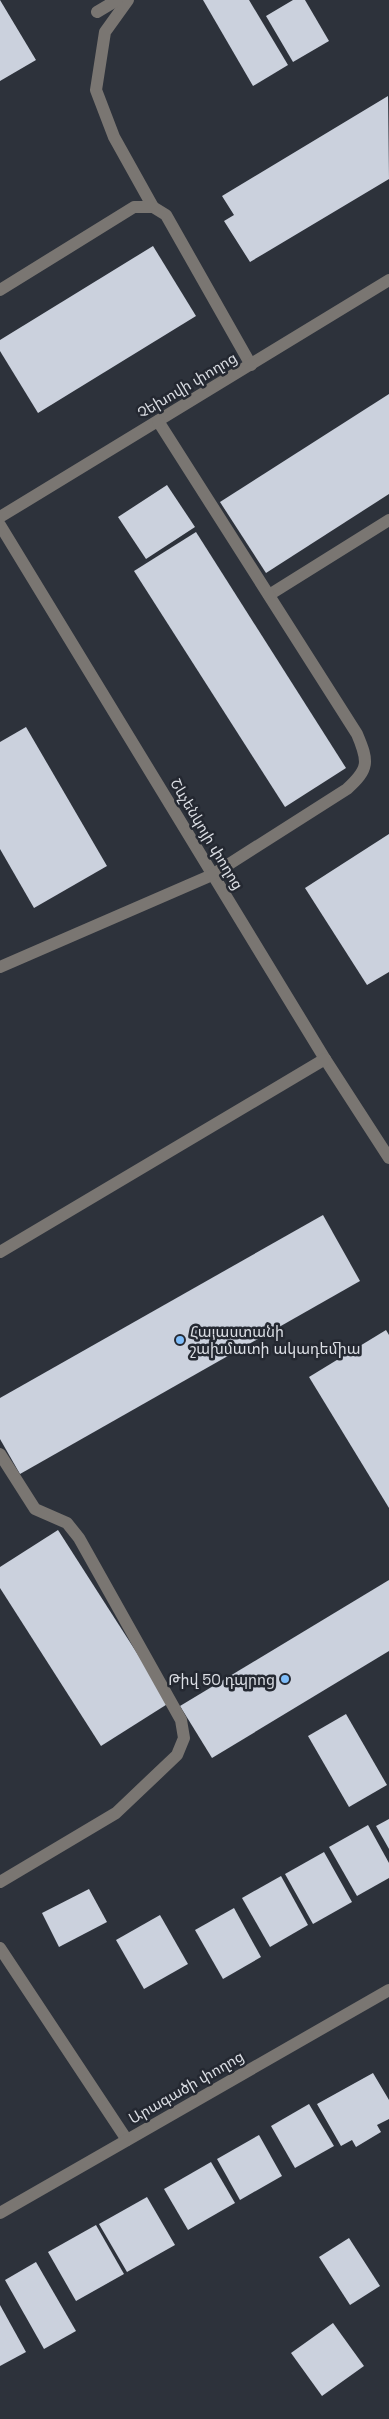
<svg xmlns="http://www.w3.org/2000/svg" width="389" height="2419" font-family="'Space Grotesk','Noto Sans Armenian',sans-serif">
  <style>
    .building { fill: #cbd1dd }
    .lines { fill: none; stroke-linecap: round; stroke-linejoin: round }
    .minor { stroke: #7a7672; stroke-width: 12 }
    .poi-dot { fill: #7fbdf9; stroke: #242831; stroke-width: 2 }
    .labels { text-anchor: middle; dominant-baseline: central; stroke-width: 5; stroke-linejoin: round; paint-order: stroke }
    .street-label { font-size: 15px; fill: #dadde3; stroke: #242831 }
    .poi-label { font-size: 15px; fill: #dadde3; stroke: #242831; text-anchor: start }
  </style>
  <rect width="100%" height="100%" fill="#2d323b"/>
  <g class="building">
    <polygon points="0,0 36,60 0,81"/>
    <polygon points="203,0 249,0 288,65 253,86"/>
    <polygon points="293,0 305,0 329,41 293,62 266,16"/>
    <polygon points="388,96 389,179 250,262 224,221 234,215 222,196"/>
    <polygon points="153,246 196,316 38,413 0,351 0,340"/>
    <polygon points="389,394 389,494 266,573 220,502"/>
    <polygon points="167,485 195,527 146,559 118,517"/>
    <polygon points="196,532 346,768 285,807 134,571"/>
    <polygon points="26,727 107,866 34,908 0,849 0,742"/>
    <polygon points="389,834 389,972 367,985 305,888"/>
    <polygon points="323,1215 360,1281 20,1474 0,1439 0,1398"/>
    <polygon points="386,1330 389,1335 389,1508 309,1377"/>
    <polygon points="58,1530 169,1703 101,1746 0,1588 0,1567"/>
    <polygon points="389,1580 389,1651 212,1758 180,1706"/>
    <polygon points="346,1714 387,1785 349,1807 308,1736"/>
    <polygon points="389,1819 389,1849 376,1826"/>
    <polygon points="368,1825 389,1863 389,1878 357,1896 329,1847"/>
    <polygon points="324,1852 352,1902 313,1924 285,1874"/>
    <polygon points="281,1876 308,1925 270,1947 242,1898"/>
    <polygon points="89,1889 107,1922 59,1947 42,1913"/>
    <polygon points="234,1908 261,1957 223,1979 195,1930"/>
    <polygon points="160,1915 188,1964 144,1989 116,1940"/>
    <polygon points="373,2073 389,2100 389,2119 377,2125 381,2132 356,2147 352,2140 341,2146 317,2104"/>
    <polygon points="309,2104 334,2146 295,2168 271,2126"/>
    <polygon points="259,2135 282,2176 240,2200 217,2159"/>
    <polygon points="211,2162 235,2203 188,2230 164,2189"/>
    <polygon points="147,2197 175,2245 127,2272 99,2224"/>
    <polygon points="96,2225 124,2274 76,2301 48,2252"/>
    <polygon points="349,2238 380,2286 350,2305 319,2257"/>
    <polygon points="36,2262 76,2331 44,2349 5,2280"/>
    <polygon points="0,2305 26,2352 0,2366"/>
    <polygon points="333,2323 364,2366 322,2396 291,2353"/>
  </g>
  <g class="lines">
    <g class="minor">
      <polyline points="128,0 105,32 96,90 114,137 153,207"/>
      <polyline points="97,12 117,0"/>
      <polyline points="0,290 134,207 153,207 166,215 251,365"/>
      <polyline points="0,517 389,280"/>
      <polyline points="0,525 325,1059 389,1158"/>
      <polyline points="269,595 389,520"/>
      <path d="M0,967L212,875L347,789C369,769 369,762 357,734L158,421"/>
      <polyline points="0,1252 325,1059"/>
      <polyline points="0,1454 35,1509 67,1523 79,1538 181,1720 184,1738 177,1755 116,1813 0,1882"/>
      <polyline points="0,1948 127,2140"/>
      <polyline points="0,2213 389,1990"/>
    </g>
  </g>
  <g class="poi-dot">
    <circle cx="180" cy="1340" r="5"/>
    <circle cx="285" cy="1679" r="5"/>
  </g>
  <g class="labels">
    <g class="street-label">
      <text transform="translate(187 385) rotate(-31)">Չեխովի փողոց</text>
      <text transform="translate(207 834) rotate(59)">Շևչենկոյի փողոց</text>
      <text transform="translate(186 2087) rotate(-30)">Արագածի փողոց</text>
    </g>
    <g class="poi-label">
      <text x="190" y="1331">Հայաստանի<tspan x="190" dy="17">շախմատի ակադեմիա</tspan></text>
      <text x="275" y="1679" text-anchor="end">Թիվ 50 դպրոց</text>
    </g>
  </g>
</svg>
